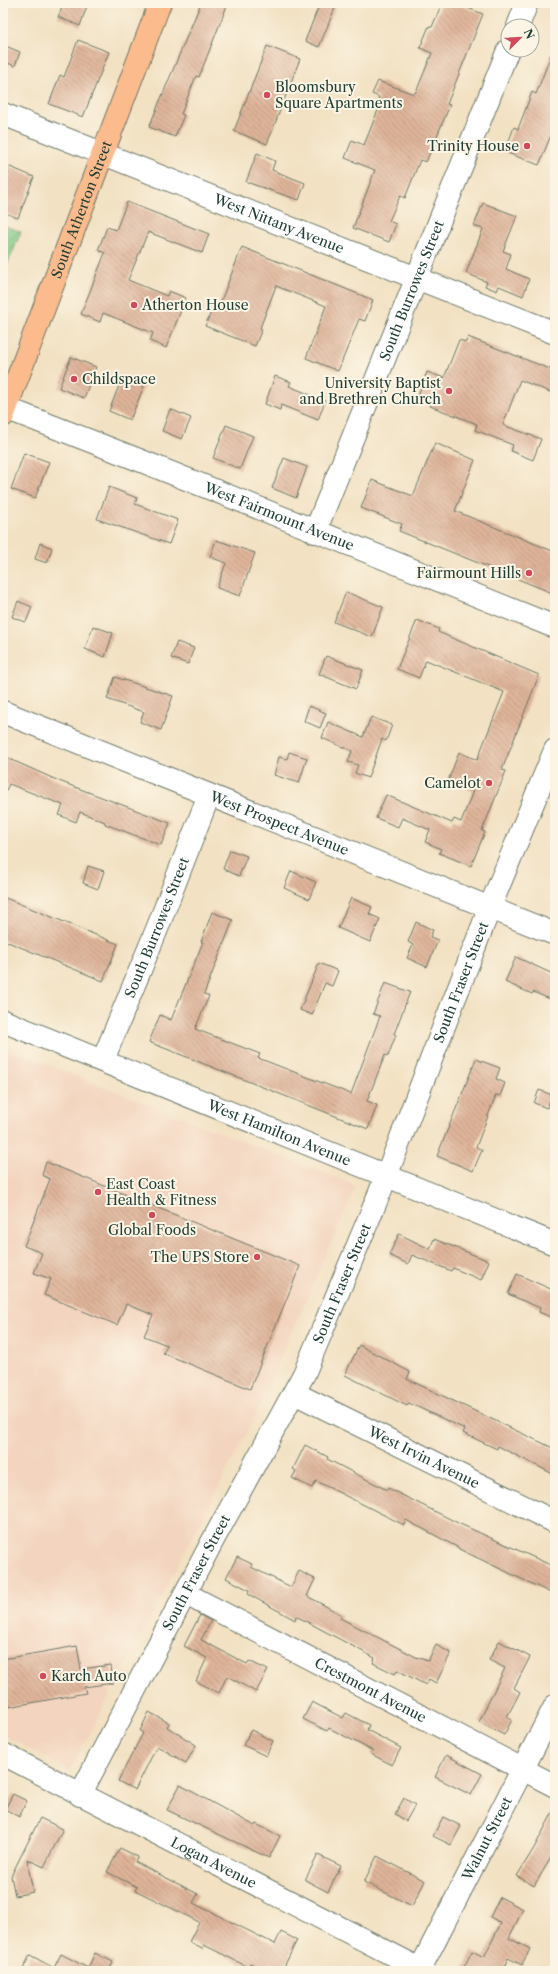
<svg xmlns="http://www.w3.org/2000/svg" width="558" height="1974" font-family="'Libre Caslon Text',serif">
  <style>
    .built { fill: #f3d4be }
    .garden { fill: url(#garden-furrows); stroke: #51825c }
    .building { fill: url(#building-back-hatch) }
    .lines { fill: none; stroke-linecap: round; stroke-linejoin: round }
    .minor-casing { stroke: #697666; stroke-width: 24 }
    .major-casing { stroke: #697666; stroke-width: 24 }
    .minor { stroke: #fff; stroke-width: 22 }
    .major { stroke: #fbbb8d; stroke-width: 22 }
    .poi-dot { fill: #d1495b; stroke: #fcf5e5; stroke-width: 1.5 }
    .labels { text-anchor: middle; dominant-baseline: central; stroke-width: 4; stroke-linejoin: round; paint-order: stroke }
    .poi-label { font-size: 14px; fill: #1f3d34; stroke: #fcf5e5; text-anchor: start }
    .street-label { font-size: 14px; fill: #1f3d34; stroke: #fcf5e5 }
  </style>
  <defs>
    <pattern id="garden-furrows" width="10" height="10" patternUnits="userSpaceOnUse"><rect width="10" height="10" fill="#83c883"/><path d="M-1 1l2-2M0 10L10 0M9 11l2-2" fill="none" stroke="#6ba46c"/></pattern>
    <pattern id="building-back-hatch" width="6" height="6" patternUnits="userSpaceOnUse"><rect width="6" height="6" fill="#dfb49a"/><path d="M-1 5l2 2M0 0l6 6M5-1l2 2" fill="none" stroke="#b4947e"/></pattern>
  </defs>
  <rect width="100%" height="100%" fill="#fcf5e5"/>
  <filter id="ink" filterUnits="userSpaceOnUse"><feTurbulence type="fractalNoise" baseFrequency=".025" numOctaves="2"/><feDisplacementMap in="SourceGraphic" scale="8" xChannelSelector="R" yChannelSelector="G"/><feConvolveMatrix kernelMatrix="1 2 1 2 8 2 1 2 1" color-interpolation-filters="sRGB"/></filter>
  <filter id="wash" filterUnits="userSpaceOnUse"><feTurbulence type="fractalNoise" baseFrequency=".012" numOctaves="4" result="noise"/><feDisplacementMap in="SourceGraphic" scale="16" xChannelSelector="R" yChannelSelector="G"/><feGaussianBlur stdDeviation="0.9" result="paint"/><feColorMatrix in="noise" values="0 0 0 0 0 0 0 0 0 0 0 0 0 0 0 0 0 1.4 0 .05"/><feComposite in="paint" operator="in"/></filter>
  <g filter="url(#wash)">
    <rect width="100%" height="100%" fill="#f2e1c2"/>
    <polygon class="built" points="3,1047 356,1186 254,1419 70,1771 3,1735"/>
    <polygon class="garden" points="3,225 21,232 3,275"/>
    <g id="blocks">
      <g class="building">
        <polygon points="64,3 88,3 80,26 58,17"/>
        <polygon points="201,3 228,3 199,77 196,76 181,114 184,115 175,137 149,127"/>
        <polygon points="320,3 337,3 319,47 305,41"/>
        <polygon points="442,3 455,3 483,14 447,104 450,105 426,162 420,160 405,198 400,196 389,221 396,224 389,242 353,228 375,170 345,158 352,140 364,145 380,105 377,103 379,97 372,94 378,81 414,94 415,92 416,92 432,53 420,48 429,26 432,27"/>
        <polygon points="78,40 109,52 83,117 49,104 60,75 64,77"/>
        <polygon points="3,45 20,52 15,66 3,61"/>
        <polygon points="267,46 300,59 267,144 234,131"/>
        <polygon points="554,47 555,125 539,165 505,152 514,127 518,129 532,92 536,94"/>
        <polygon points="257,153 275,161 272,170 305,183 299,200 246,182"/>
        <polygon points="3,164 34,177 18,218 3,212"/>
        <polygon points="127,202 209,234 202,253 148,232 128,280 167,296 169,291 186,298 166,348 150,341 153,333 103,313 100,322 81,314 105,253 98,250 107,227 116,230"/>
        <polygon points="483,203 517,216 503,251 511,254 506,269 529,279 523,296 499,286 497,291 485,286 487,282 466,273 483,229 474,226"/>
        <polygon points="242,247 373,300 365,321 359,319 338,371 306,358 326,306 276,286 260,328 262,329 255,346 205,326 212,310 217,311"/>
        <polygon points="468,337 555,371 555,394 520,380 503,425 541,439 533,460 511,451 513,445 475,430 477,424 430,406 431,404 417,398 427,372 444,378 459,340 466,342"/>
        <polygon points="71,357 96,367 84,398 59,388"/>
        <polygon points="275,376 291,382 289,386 325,401 318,420 281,405 280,410 265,404"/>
        <polygon points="122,378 144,386 130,420 109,411"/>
        <polygon points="170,409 191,418 182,439 162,431"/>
        <polygon points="226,425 253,436 240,469 213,458"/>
        <polygon points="435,443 475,460 455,511 555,552 555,594 399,531 402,524 361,508 372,480 413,496"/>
        <polygon points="24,453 49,462 35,498 11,489"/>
        <polygon points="284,458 307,467 296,498 272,488"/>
        <polygon points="109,487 137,498 135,504 178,520 169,544 97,519"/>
        <polygon points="216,540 255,553 240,596 217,588 226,563 210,557"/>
        <polygon points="40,543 52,548 47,563 35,559"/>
        <polygon points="346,592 383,607 372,637 334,622"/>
        <polygon points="18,601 32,607 26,622 12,617"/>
        <polygon points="417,620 439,629 438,632 539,675 502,770 506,771 482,831 485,832 471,866 439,853 441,849 425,842 430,830 402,818 398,827 376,818 386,795 452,823 454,819 461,822 473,791 448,781 459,752 477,760 504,692 426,660 419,678 397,669"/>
        <polygon points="93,626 113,633 105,657 85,649"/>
        <polygon points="177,642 194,648 188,664 171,658"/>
        <polygon points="326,656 363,670 356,689 319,674"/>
        <polygon points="115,677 173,696 161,730 140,722 144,712 107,699"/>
        <polygon points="309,706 326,713 320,728 304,721"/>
        <polygon points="371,717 392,725 386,741 382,739 368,778 355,773 358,765 348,762 352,751 322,738 328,722 363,737"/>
        <polygon points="289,752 307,758 299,783 274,775 279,757 287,759"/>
        <polygon points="3,756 59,781 170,823 161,845 105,824 105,822 80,812 76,822 59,815 63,805 9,784 3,797"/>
        <polygon points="230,850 247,856 239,876 223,869"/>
        <polygon points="88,866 104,871 98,889 83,883"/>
        <polygon points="291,871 316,882 309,899 284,888"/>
        <polygon points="3,897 118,944 103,981 3,940"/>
        <polygon points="351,898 372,907 369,914 380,919 370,942 338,928"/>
        <polygon points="212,912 233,920 204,994 209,996 195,1029 260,1054 258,1058 351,1094 380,1016 373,1014 385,983 410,992 394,1034 396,1035 388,1056 385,1055 367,1101 377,1105 368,1129 149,1042 160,1015 171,1020 203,942 201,942"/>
        <polygon points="416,922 433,930 430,937 438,940 427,967 407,958 413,945 408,942"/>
        <polygon points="516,957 555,975 555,1001 533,992 532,994 505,982"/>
        <polygon points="319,963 338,971 332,986 325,983 312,1015 300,1010"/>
        <polygon points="476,1059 500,1068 496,1079 505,1083 500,1096 496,1095 476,1147 482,1150 473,1171 437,1156"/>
        <polygon points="539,1090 552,1095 547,1108 534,1103"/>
        <polygon points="46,1162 300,1266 250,1389 163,1353 167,1345 144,1336 153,1315 126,1304 117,1325 44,1295 51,1279 34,1273 42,1253 24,1246 50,1179 42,1175"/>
        <polygon points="399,1234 430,1249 434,1239 489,1261 481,1280 453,1268 451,1271 412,1255 408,1264 389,1255"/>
        <polygon points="517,1274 555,1291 555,1319 539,1312 540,1308 508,1294"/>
        <polygon points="359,1345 410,1372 407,1379 555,1449 555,1475 498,1446 497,1449 463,1433 465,1429 409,1403 407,1406 345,1375"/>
        <polygon points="305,1445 328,1457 327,1459 387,1490 388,1488 458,1523 555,1567 555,1595 459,1549 459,1548 406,1520 404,1525 316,1481 312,1488 292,1478 296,1471 293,1469"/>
        <polygon points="237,1557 252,1564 251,1567 291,1587 299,1571 315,1579 307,1596 342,1615 340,1618 416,1657 428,1661 436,1645 451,1653 436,1683 429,1679 426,1685 397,1670 395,1674 373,1663 375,1658 296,1616 295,1620 248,1594 249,1590 226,1578"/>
        <polygon points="200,1615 211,1621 201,1640 247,1664 249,1661 268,1670 256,1692 227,1676 219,1693 196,1681 207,1658 184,1646"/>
        <polygon points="499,1641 530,1657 514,1688 520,1692 507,1717 512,1720 504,1735 479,1722 505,1668 489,1660"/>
        <polygon points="77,1646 81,1669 111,1665 113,1683 84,1687 86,1693 3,1708 3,1659"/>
        <polygon points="312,1702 343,1718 346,1713 369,1725 367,1730 401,1748 392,1765 371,1754 373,1751 329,1728 327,1731 303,1719"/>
        <polygon points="149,1712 169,1723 167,1727 196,1745 186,1763 157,1746 135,1790 118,1781 143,1733 140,1731"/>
        <polygon points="251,1730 273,1741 266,1756 243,1745"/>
        <polygon points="446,1755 482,1774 471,1795 435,1777"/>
        <polygon points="180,1785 255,1826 256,1824 280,1836 269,1858 167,1810"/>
        <polygon points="13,1794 27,1801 19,1817 5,1809"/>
        <polygon points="404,1798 415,1805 406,1821 395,1814"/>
        <polygon points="555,1808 555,1851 534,1886 517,1876 534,1848"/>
        <polygon points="443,1817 461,1826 451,1845 433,1836"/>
        <polygon points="40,1818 63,1829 44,1867 27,1859 33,1892 15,1896 11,1876"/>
        <polygon points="120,1848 138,1857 135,1862 198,1894 193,1903 275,1944 281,1932 297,1940 282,1971 266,1971 250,1963 248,1967 204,1945 202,1949 189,1942 199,1922 135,1890 137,1887 107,1872"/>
        <polygon points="318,1855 341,1866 328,1892 305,1880"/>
        <polygon points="377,1856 425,1881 412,1906 364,1882"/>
        <polygon points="500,1897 523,1909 509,1938 530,1949 522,1965 508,1958 504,1967 511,1971 462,1971 472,1951 484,1957 501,1923 490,1917"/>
        <polygon points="95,1953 113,1962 109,1971 22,1971 30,1955 54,1968 61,1954 88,1968"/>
      </g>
    </g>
  </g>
  <g filter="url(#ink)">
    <use href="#blocks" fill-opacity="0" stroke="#697666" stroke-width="1"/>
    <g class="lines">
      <g class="minor-casing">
        <g id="minor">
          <polyline points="518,26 527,3"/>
          <path id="s1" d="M3,114L555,333"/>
          <path id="s2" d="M3,407L139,460L555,627"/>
          <path id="s3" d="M315,532L508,50"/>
          <path id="s4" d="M3,712L555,934"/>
          <path id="s5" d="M3,1021L555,1244"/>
          <path id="s6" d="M103,1060L157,929L209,795"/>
          <path id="s7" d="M294,1393L555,1522"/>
          <path id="s8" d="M186,1594L555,1786"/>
          <path id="s9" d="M3,1754L424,1971"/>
          <path id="s10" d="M80,1795L212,1542L304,1374L380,1192L490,907L555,750"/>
          <path id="s11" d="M419,1971L555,1706"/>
        </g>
      </g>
      <g class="major-casing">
        <g id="major">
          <path id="s12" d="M3,416L160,3"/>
        </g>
      </g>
      <use href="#minor" class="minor"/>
      <use href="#major" class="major"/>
    </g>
  </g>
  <g class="poi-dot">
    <circle cx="267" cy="95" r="4"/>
    <circle cx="527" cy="146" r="4"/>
    <circle cx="134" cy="305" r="4"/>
    <circle cx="74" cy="379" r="4"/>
    <circle cx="449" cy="391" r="4"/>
    <circle cx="529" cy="573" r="4"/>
    <circle cx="489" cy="783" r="4"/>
    <circle cx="98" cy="1192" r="4"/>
    <circle cx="152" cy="1215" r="4"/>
    <circle cx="257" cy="1257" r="4"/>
    <circle cx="43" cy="1676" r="4"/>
  </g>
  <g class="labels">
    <g class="poi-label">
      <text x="275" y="87">Bloomsbury<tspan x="275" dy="16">Square Apartments</tspan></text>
      <text x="519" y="146" text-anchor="end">Trinity House</text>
      <text x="142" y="305">Atherton House</text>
      <text x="82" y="379">Childspace</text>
      <text x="441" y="383" text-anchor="end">University Baptist<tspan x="441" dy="16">and Brethren Church</tspan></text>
      <text x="521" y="573" text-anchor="end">Fairmount Hills</text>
      <text x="481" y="783" text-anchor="end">Camelot</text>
      <text x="106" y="1184">East Coast<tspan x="106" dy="16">Health &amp; Fitness</tspan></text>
      <text x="152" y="1230" text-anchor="middle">Global Foods</text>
      <text x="249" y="1257" text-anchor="end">The UPS Store</text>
      <text x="51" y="1676">Karch Auto</text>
    </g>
    <g class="street-label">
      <text stroke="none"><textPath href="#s12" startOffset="221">South Atherton Street</textPath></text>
      <text stroke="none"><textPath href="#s1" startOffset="297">West Nittany Avenue</textPath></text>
      <text stroke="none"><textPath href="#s3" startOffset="260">South Burrowes Street</textPath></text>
      <text stroke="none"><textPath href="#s2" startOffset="297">West Fairmount Avenue</textPath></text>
      <text stroke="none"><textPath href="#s4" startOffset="298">West Prospect Avenue</textPath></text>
      <text stroke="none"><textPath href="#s6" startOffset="143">South Burrowes Street</textPath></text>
      <text stroke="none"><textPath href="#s10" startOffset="899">South Fraser Street</textPath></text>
      <text stroke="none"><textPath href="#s5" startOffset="298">West Hamilton Avenue</textPath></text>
      <text stroke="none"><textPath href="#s10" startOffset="575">South Fraser Street</textPath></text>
      <text stroke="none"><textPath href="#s7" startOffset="145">West Irvin Avenue</textPath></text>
      <text stroke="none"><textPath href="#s10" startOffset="251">South Fraser Street</textPath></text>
      <text stroke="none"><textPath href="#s8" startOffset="208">Crestmont Avenue</textPath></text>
      <text stroke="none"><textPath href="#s11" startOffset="149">Walnut Street</textPath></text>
      <text stroke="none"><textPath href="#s9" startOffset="237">Logan Avenue</textPath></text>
    </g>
  </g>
  <rect width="558" height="1974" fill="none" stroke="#fcf5e5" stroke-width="16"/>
  <g transform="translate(520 38) rotate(66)"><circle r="19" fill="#fcf5e5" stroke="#a4ab9e"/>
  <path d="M0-3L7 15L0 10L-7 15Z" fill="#d1495b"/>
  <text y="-6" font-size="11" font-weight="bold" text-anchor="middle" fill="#1f3d34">N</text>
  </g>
</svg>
